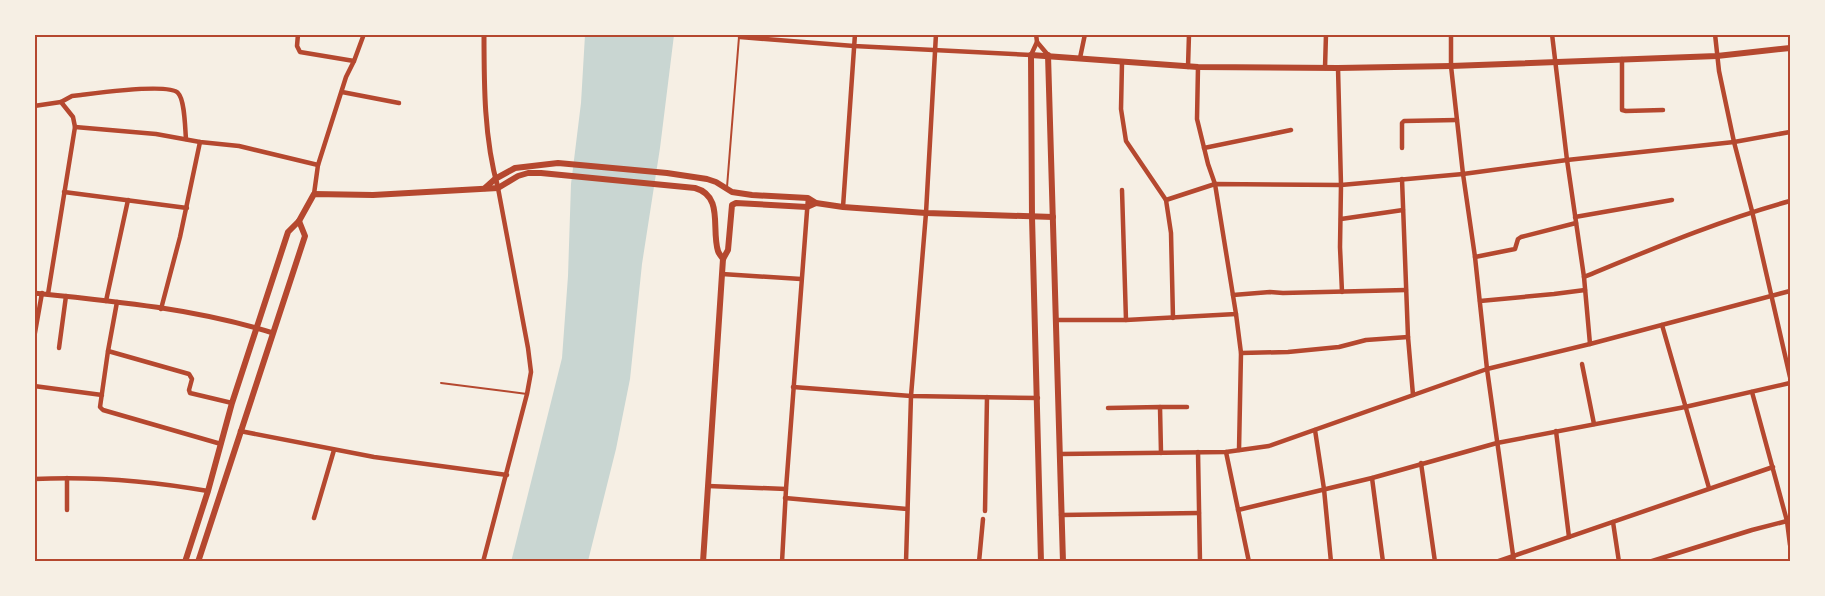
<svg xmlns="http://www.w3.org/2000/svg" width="1825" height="596" font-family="Spectral,serif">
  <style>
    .water { fill: #c9d6d2 }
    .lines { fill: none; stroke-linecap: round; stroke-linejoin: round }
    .service { stroke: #b5482f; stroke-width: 2 }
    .minor { stroke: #b5482f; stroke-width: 4.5 }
    .tertiary { stroke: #b5482f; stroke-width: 5 }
    .secondary { stroke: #b5482f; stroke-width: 6 }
    .neatline { fill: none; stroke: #b5482f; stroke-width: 2 }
  </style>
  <rect width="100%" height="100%" fill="#f6efe4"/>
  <polygon class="water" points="585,35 674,35 660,148 642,264 630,379 616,449 588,561 511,562 562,358 568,276 571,184 581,103"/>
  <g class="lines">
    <g class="service">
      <polyline points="727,187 739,37"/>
      <polyline points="441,383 527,394"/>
    </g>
    <g class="minor">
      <polyline points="298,34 297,46 300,52 354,61"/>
      <polyline points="740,34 740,37 854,46 1031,55 1037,42 1036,34"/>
      <polyline points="1451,34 1451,66 1463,174 1475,257 1487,369 1514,562"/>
      <polyline points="1552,34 1567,160 1584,277 1590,344"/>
      <polyline points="1715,34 1719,71 1734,142 1752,211 1790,377"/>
      <polyline points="1037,42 1048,55"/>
      <polyline points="1080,58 1085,34"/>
      <polyline points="1622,59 1622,110 1626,111 1663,110"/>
      <polyline points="1122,63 1121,109 1126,141 1166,200 1215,184 1341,185 1463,174 1567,160 1734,142 1790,132"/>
      <polyline points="1188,67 1189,34"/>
      <polyline points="1325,68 1326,34"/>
      <polyline points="1338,68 1341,185 1340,247 1342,292"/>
      <polyline points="342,92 399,103"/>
      <path d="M61,102L72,96L81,95C97,93 169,83 178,93C185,100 185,129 186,139"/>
      <polyline points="34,106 61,102 73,117 75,127 48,294"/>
      <polyline points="75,127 156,134 200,142 239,146 318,165"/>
      <polyline points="1204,148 1291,130"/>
      <polyline points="1402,148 1402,123 1404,121 1457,120"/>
      <polyline points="1402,179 1408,337 1413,395"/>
      <polyline points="1122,190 1126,320"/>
      <polyline points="64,192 187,208"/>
      <polyline points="314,194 318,165 346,77 354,61 364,34"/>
      <polyline points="1166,200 1171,233 1173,318"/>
      <polyline points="843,207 855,34"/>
      <polyline points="1575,217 1672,200"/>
      <polyline points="1341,219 1403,210"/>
      <polyline points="1475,257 1515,249 1518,239 1521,237 1576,223"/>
      <polyline points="722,274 801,279"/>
      <path d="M1584,277C1652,249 1720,220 1790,201"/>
      <polyline points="1233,295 1270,292 1283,293 1406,290"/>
      <polyline points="106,301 128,200"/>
      <polyline points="1480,301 1554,294 1585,290"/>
      <polyline points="117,302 108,351 100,407 103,410 221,444"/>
      <polyline points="161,309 180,237 200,142"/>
      <polyline points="1236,314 1241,353 1239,450"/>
      <polyline points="1056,320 1126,320 1236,314 1215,184 1208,164 1197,119 1198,67"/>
      <polyline points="1662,325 1709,488"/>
      <polyline points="34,338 42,293"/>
      <polyline points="59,348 66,296"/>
      <polyline points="108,351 189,374 192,379 189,390 190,393 232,403"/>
      <polyline points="1241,353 1288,352 1339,347 1366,340 1408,337"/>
      <polyline points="1582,364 1594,424"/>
      <polyline points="34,386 102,395"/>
      <polyline points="793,387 911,396 1038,398"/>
      <polyline points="1752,392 1787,521 1790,545"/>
      <polyline points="1160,407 1187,407"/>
      <polyline points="1108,408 1160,407 1161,453"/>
      <polyline points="1315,430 1324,489 1331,562"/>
      <polyline points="240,431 374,457 507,475"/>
      <polyline points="1556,431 1569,537"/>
      <polyline points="1198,452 1200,562"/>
      <polyline points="1226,452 1249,562"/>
      <polyline points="1060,454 1226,452 1269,446 1487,369 1590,344 1790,291"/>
      <polyline points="1421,463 1435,562"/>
      <polyline points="1372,478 1383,562"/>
      <path d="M34,479C93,476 151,481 208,491"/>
      <polyline points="708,486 786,489"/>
      <polyline points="785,498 907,509"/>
      <polyline points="67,510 67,478"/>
      <polyline points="1238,510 1372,478 1497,443 1685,407 1790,383"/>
      <polyline points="985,511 987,397"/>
      <polyline points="1061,515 1199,513"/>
      <polyline points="314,518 334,450"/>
      <polyline points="1613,522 1619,562"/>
      <polyline points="483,562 527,394 531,372 528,348 498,188"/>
      <polyline points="782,562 786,489 808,198"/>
      <polyline points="906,562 911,396 926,213 936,34"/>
      <polyline points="979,562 983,519"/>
      <polyline points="1496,562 1773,467"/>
      <polyline points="1649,562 1752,530 1787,521"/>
    </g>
    <g class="tertiary">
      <path d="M484,34C484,85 484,138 498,188"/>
      <path d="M34,293C114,301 197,309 273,333"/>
    </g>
    <g class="secondary">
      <polyline points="1048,55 1063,562"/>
      <polyline points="485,188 495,179 515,168 558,163 667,173 707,179 716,182 732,192 752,195 808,198 816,203 843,207 926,213 1053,217"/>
      <path d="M185,562L208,491L232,403L288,232L299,221L314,194L373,195L498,188L518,176L528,173H541L695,188C724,196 711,229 718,251C719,254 721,256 723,259"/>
      <polyline points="198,562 305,236 299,221"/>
      <polyline points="703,562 723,259 728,250 732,205 736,203 807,207 816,203"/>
      <polyline points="1041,562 1032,217 1031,55 1198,67 1338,68 1451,66 1717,56 1790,48"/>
    </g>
  </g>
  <rect width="1825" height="596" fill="none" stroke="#f6efe4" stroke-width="72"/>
  <rect x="36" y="36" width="1753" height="524" class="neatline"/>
</svg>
